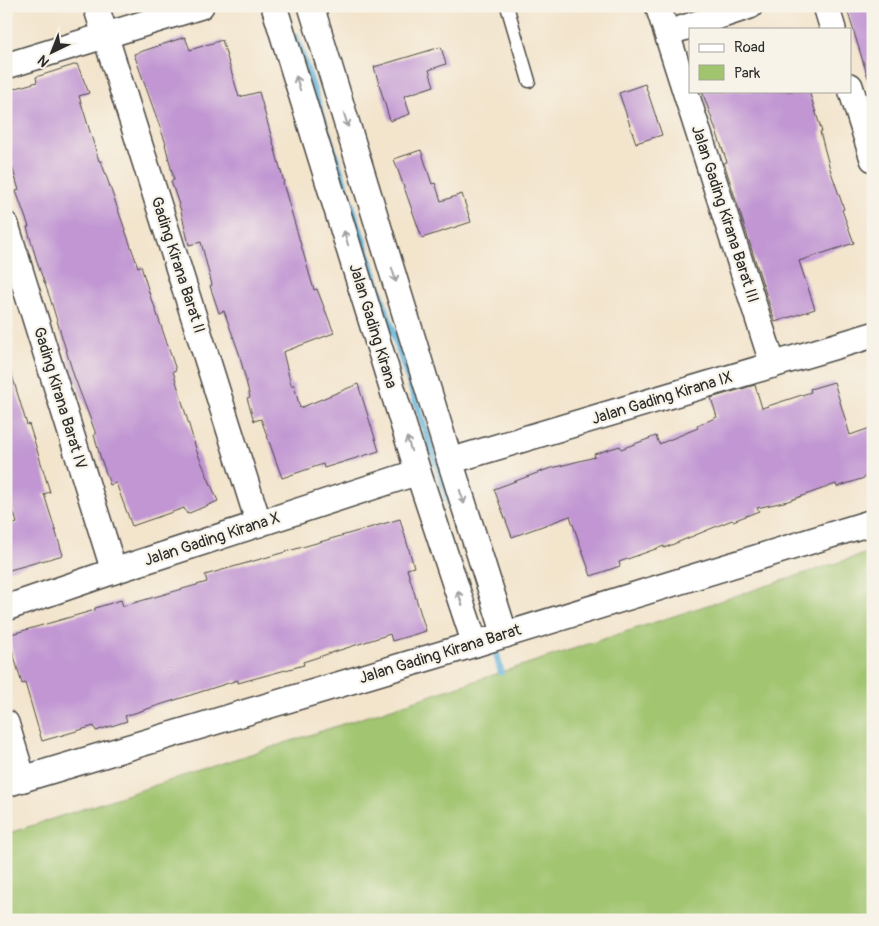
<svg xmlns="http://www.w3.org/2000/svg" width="879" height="926" font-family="Pangolin,sans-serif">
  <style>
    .green { fill: #a1c56f; stroke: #66784d }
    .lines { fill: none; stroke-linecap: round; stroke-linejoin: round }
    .stream { stroke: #5eb3db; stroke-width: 7 }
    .building { fill: #c196d3 }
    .service-casing { stroke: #494743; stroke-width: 15 }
    .minor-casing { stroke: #494743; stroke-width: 28 }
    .service { stroke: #fff; stroke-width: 12 }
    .minor { stroke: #fff; stroke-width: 25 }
    .oneway { stroke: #a0a0a0 }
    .labels { text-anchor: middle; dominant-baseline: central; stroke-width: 4.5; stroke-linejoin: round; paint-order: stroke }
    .street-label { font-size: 16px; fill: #2b2b2b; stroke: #f7f3e8 }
  </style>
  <rect width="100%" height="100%" fill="#f7f3e8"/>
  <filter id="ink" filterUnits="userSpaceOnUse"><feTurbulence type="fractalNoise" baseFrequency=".02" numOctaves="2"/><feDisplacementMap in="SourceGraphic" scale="10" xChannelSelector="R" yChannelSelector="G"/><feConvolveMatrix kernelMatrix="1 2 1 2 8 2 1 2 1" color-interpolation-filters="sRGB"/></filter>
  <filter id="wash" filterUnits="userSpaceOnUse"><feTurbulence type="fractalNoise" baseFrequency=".0096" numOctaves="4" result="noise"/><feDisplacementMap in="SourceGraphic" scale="20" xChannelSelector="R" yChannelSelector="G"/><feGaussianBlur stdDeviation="1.12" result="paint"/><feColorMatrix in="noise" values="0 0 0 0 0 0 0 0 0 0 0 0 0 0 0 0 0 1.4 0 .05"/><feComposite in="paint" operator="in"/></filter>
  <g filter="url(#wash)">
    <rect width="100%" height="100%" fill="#f3e4cc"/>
    <polygon class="green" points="873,551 873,920 6,920 6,834"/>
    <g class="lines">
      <g class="stream">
        <polyline points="296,37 460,535"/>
        <polyline points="494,644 501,672"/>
      </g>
    </g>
    <g id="blocks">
      <g class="building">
        <polygon points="846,6 873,6 873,78 868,78"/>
        <polygon points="185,37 190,50 222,40 239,97 259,92 284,182 283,183 314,290 317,289 334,333 283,352 291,385 294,385 300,408 358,384 379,451 324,468 323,464 282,478 261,419 254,421 247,398 250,397 239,353 224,311 219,313 210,286 212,285 201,242 189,245 181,211 171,181 174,180 165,144 166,144 134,54"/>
        <polygon points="441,47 446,64 429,70 434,86 404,96 410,114 390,121 374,67"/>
        <polygon points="77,64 89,93 79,96 99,161 101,161 138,267 141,266 152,302 153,302 176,370 173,371 197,452 218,501 187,514 184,508 132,526 116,483 110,485 100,456 94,435 96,434 74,376 50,298 38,265 27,227 29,227 16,191 19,190 6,147 6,91 37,82 36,77"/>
        <polygon points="645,84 662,135 636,143 619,93"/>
        <polygon points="702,91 809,91 822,132 820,132 830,169 844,209 842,210 854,243 799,261 815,309 775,322 724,163 727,162"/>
        <polygon points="421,150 432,184 435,183 441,201 462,194 471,222 422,238 394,159"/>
        <polygon points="11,372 27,425 29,424 50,492 44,494 63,555 6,571 6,527 17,523 6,487 6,373"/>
        <polygon points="834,382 850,435 873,427 873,475 837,487 836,484 788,501 757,508 759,511 733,521 732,520 664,548 664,546 619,562 620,566 591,576 570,516 512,537 494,489 548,469 595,457 594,454 620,446 621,449 656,436 659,444 698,428 697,426 717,417 711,398 755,385 762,408 811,392 810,389"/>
        <polygon points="400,519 414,567 407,569 426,631 392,641 390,634 303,662 304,665 238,683 238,680 125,716 127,721 96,731 94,726 42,741 25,683 22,684 8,635 95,610 95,608 121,600 123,606 207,582 205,575"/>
      </g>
    </g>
  </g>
  <g filter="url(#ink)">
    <use href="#blocks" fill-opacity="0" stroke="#494743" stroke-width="1"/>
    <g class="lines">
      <g class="service-casing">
        <polyline id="service" points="507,6 529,81"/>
      </g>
      <g class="minor-casing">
        <g id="minor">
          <polyline points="96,6 259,524"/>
          <polyline points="274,6 418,472 475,644"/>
          <polyline points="311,6 450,461 505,635"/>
          <polyline points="658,6 773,365"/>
          <polyline points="826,6 833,29"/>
          <polyline points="668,33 750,6"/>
          <polyline points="6,66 201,6"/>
          <polyline points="850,86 873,159"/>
          <polyline points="6,225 114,571"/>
          <polyline points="450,461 873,335"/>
          <polyline points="6,608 114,571 418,472"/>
          <polyline points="6,723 23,779"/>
          <polyline points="6,784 475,644 873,522"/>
        </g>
      </g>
      <use href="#service" class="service"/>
      <use href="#minor" class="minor"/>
    </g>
    <defs><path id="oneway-shaft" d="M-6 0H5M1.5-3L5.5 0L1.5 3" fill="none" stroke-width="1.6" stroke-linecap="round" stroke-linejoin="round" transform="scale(1.25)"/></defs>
    <g class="oneway">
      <use href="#oneway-shaft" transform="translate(298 83) rotate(-107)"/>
      <use href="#oneway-shaft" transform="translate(346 120) rotate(73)"/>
      <use href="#oneway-shaft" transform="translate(346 238) rotate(-107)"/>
      <use href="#oneway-shaft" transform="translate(394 275) rotate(73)"/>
      <use href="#oneway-shaft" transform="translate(409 444) rotate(-107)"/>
      <use href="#oneway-shaft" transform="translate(462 497) rotate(72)"/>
      <use href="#oneway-shaft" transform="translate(460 598) rotate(-108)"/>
    </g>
  </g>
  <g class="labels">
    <g class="street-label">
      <text transform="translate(725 214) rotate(72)">Jalan Gading Kirana Barat III</text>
      <text transform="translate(178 265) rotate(72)">Gading Kirana Barat II</text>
      <text transform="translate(373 326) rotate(73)">Jalan Gading Kirana</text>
      <text transform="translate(60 398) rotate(73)">Gading Kirana Barat IV</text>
      <text transform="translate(662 398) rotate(-17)">Jalan Gading Kirana IX</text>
      <text transform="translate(212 539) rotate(-18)">Jalan Gading Kirana X</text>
      <text transform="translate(440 654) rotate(-17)">Jalan Gading Kirana Barat</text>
    </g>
  </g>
  <rect width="879" height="926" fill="none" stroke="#f7f3e8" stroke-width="25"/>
  <rect x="689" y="28" width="162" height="65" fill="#f7f3e8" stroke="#a5a39c"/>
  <rect x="699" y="44" width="25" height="8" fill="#ffffff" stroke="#a5a39c"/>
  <text x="734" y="52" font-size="15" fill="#2b2b2b">Road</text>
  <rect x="699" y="65" width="25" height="15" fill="#a1c56f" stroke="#a5a39c"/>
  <text x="734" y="78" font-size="15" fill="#2b2b2b">Park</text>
  <g transform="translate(52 52) rotate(223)" stroke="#f7f3e8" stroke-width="4" paint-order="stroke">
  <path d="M0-4L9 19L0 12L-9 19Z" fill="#2b2b2b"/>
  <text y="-8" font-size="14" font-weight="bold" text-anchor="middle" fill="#2b2b2b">N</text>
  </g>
</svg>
